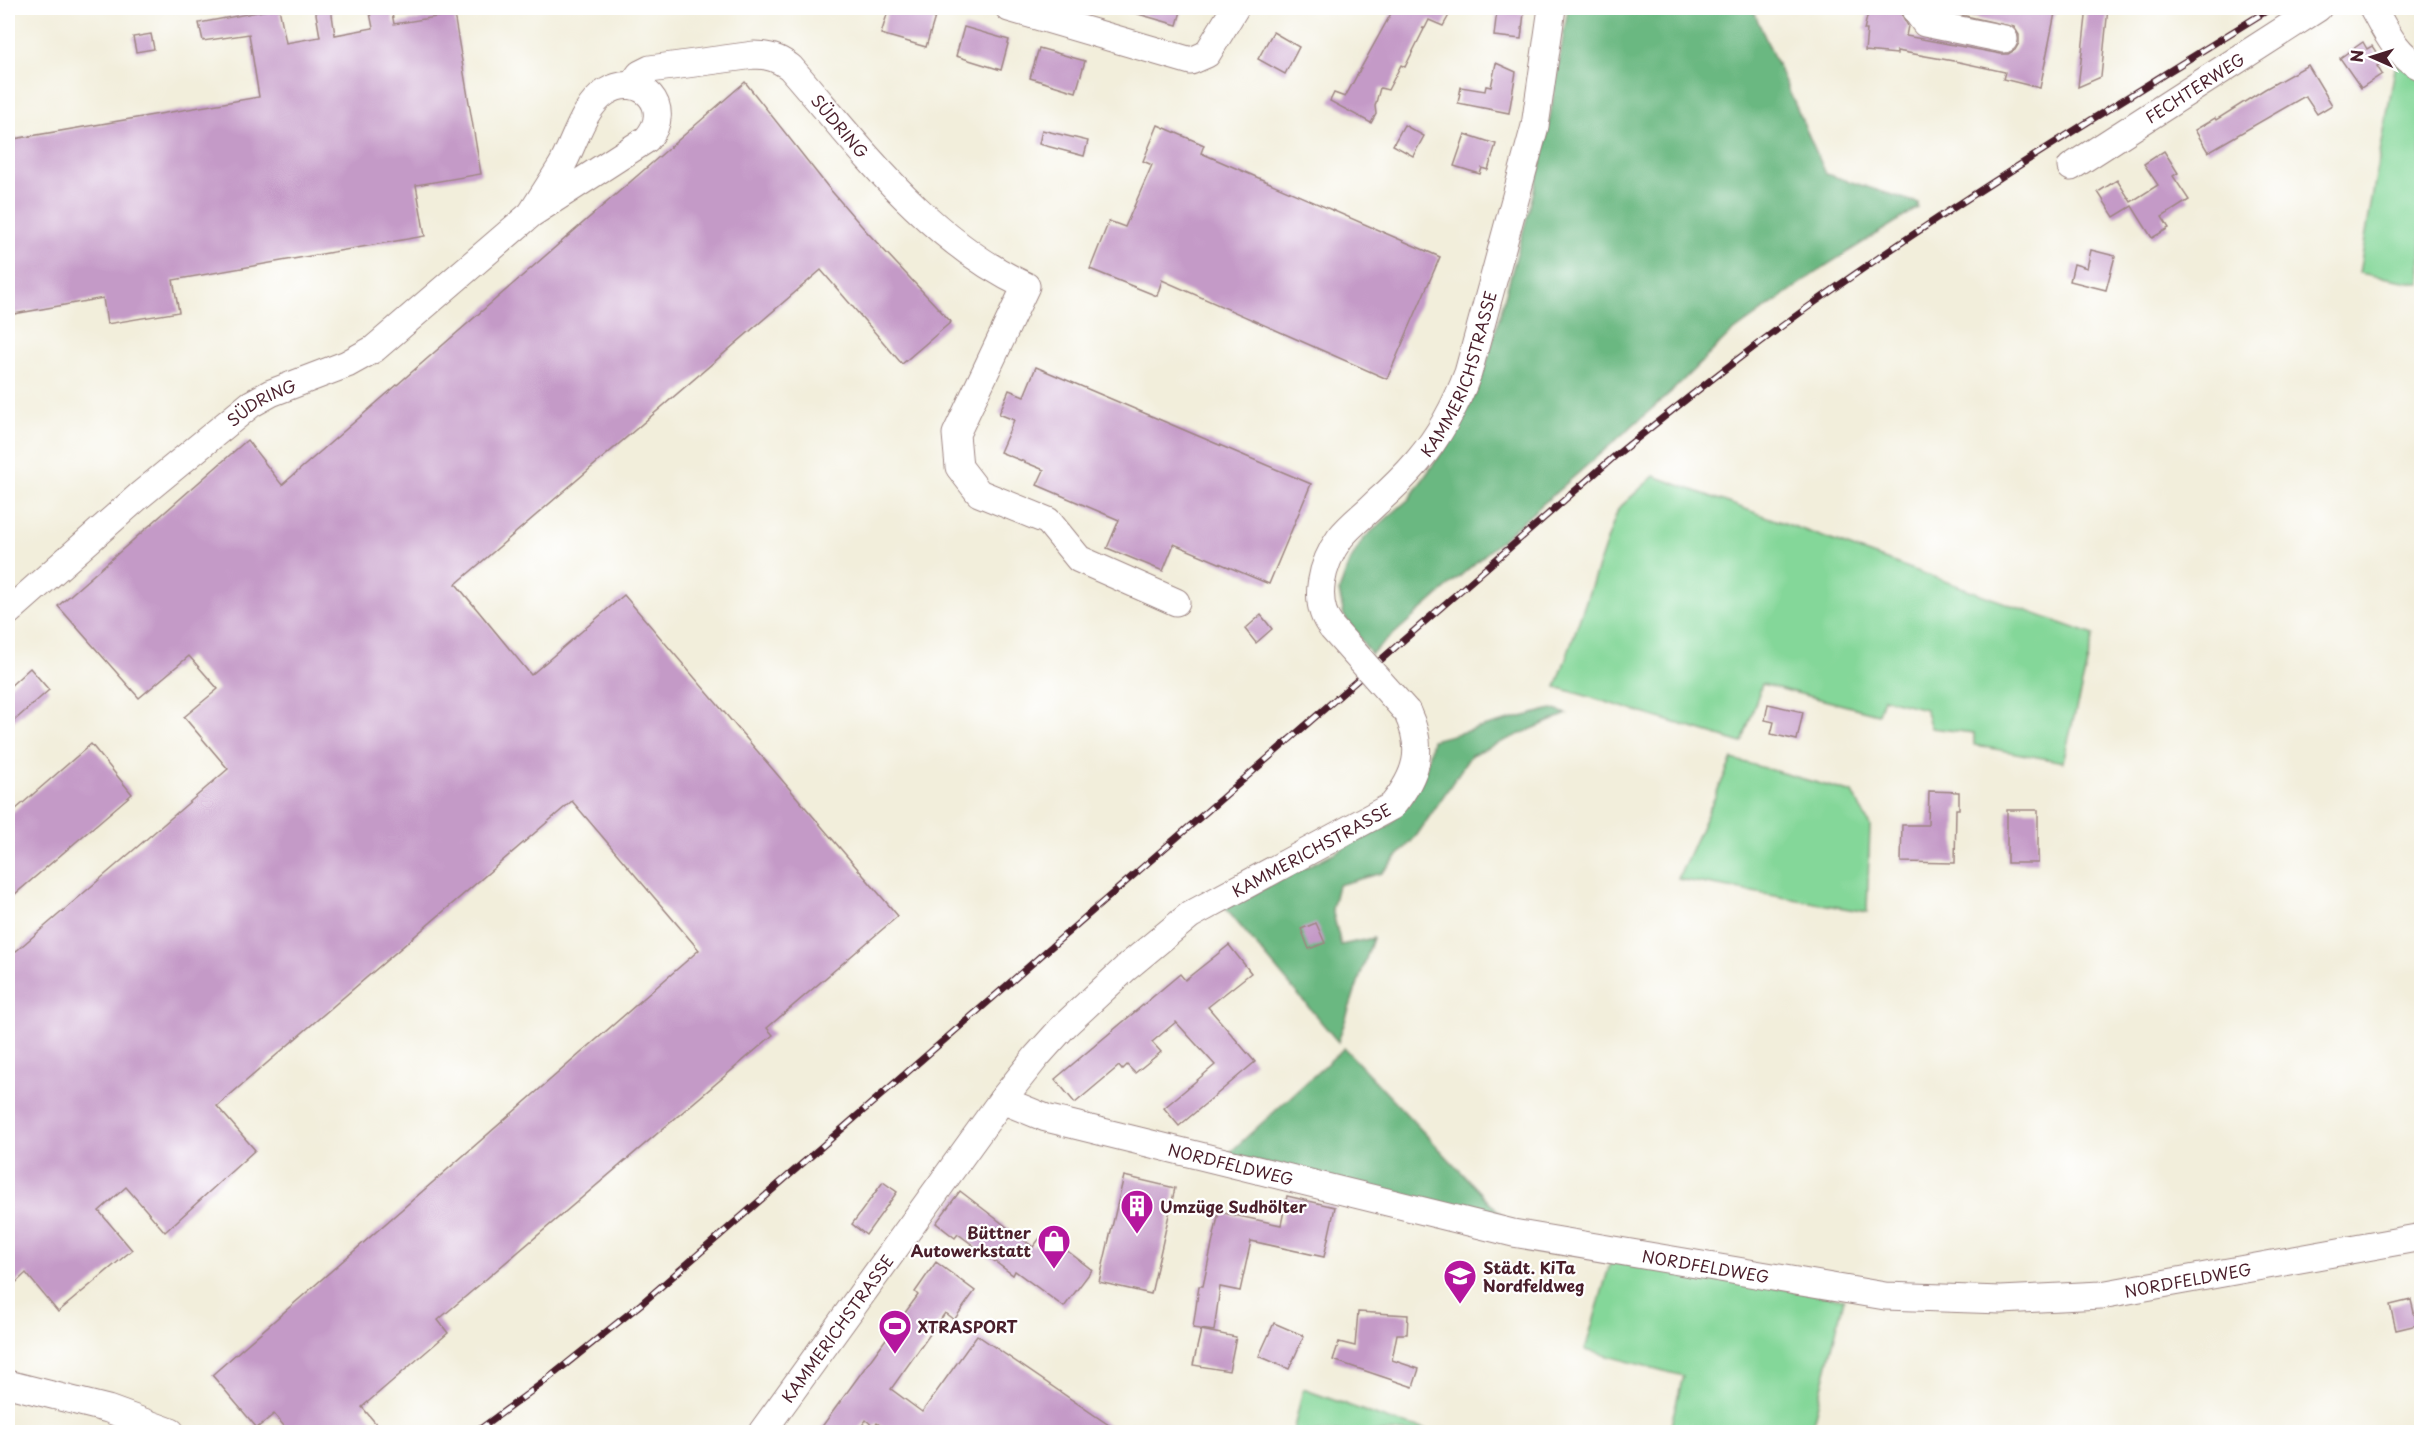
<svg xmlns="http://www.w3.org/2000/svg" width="2429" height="1440" font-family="'Playpen Sans',sans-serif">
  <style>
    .green { fill: #84d799; stroke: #677b62; stroke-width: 1.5 }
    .forest { fill: #6bb881; stroke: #5a6c56; stroke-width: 1.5 }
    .building { fill: #c49ac7 }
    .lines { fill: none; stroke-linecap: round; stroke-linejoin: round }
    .minor-casing { stroke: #9e8683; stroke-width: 29 }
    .minor { stroke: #fff; stroke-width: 27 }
    .rail-casing { stroke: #4a1f2b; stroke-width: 7 }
    .rail { stroke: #fff; stroke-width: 4.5; stroke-dasharray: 14; stroke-linecap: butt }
    .minor-bridge-casing { stroke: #9e8683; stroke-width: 29; stroke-linecap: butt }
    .minor-bridge { stroke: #fff; stroke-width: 27 }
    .labels { text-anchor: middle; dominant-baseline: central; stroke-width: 4.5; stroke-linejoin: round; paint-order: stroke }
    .street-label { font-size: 16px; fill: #4a1f2b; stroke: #fff }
    .poi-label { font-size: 16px; font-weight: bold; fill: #4a1f2b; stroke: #fff; text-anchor: start }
  </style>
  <rect width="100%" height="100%" fill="#fff"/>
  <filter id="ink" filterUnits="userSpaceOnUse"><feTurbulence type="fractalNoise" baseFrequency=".0167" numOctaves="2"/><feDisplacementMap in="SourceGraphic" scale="12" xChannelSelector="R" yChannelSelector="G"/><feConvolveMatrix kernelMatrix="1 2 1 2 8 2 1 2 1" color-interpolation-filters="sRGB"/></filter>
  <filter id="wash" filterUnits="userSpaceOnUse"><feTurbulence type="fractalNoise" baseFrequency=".008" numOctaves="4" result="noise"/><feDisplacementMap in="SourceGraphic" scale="24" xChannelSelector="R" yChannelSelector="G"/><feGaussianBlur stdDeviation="1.35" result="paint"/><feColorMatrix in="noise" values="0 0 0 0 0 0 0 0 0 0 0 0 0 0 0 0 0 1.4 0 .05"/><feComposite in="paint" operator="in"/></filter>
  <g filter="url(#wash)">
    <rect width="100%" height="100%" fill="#f2eedb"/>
    <g class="green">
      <polygon points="2396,63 2421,77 2421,284 2359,273"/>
      <polygon points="1654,476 2094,635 2063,762 1974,745 1974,733 1931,728 1925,709 1883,698 1878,714 1762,684 1742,743 1556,687 1618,509"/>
      <polygon points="1732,759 1853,793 1870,826 1867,912 1678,879"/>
      <polygon points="1611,1260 1844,1299 1811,1432 1669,1432 1683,1376 1585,1350"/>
      <polygon points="1303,1389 1389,1420 1435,1432 1293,1432"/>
    </g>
    <g class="forest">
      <polygon points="1568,8 1752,8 1826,174 1918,203 1918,208 1822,268 1729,335 1671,392 1371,654 1344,616 1339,591 1348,565 1363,539 1409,499 1450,441 1477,390 1488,358 1529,210 1545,147"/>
      <polygon points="1552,709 1567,714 1471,755 1417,835 1382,873 1338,885 1332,909 1341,945 1373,938 1338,1042 1225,908 1391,824 1425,774 1432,740"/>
      <polygon points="1344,1048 1513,1227 1228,1154"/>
    </g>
    <g id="blocks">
      <g class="building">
        <polygon points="279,8 286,43 320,37 315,8 331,8 335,35 373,28 369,8 391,8 394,24 454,14 481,174 416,185 425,236 173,280 179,312 107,324 103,298 8,315 8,140 259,97 249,34 203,41 199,23"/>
        <polygon points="889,8 901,8 935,17 926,47 881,34"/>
        <polygon points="1132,8 1182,8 1177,25 1131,12"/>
        <polygon points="1394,8 1453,8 1443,26 1429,20 1425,28 1422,28 1424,29 1405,67 1401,65 1388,90 1380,88 1375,106 1376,114 1371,123 1330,101 1334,93 1345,97"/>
        <polygon points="1869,8 1902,8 1902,15 1908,26 1906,36 2001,54 2008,54 2015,50 2019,43 2019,35 2014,27 1944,11 1945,8 2056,8 2040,88 2003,79 2005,72 1959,62 1897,51 1897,54 1865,51 1867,30 1864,30"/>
        <polygon points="2087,8 2108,8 2101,77 2078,87"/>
        <polygon points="1497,10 1524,13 1521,39 1494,36"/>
        <polygon points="964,27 1009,40 1001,70 956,56"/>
        <polygon points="1273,32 1299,47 1285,74 1258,59"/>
        <polygon points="151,34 154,49 136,52 133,37"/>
        <polygon points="2363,42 2367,49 2372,46 2383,62 2377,66 2382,74 2361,88 2340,58"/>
        <polygon points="1039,48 1085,61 1076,92 1030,78"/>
        <polygon points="1496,63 1516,72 1509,113 1458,103 1461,87 1485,91 1486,86 1491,87"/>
        <polygon points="2308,65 2332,105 2317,114 2305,96 2208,152 2195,130 2215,118 2216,120 2265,89"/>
        <polygon points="745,82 828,187 866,231 951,322 902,364 821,270 456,584 531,675 624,595 898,916 767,1028 773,1035 438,1320 448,1333 362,1407 383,1432 289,1432 274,1414 257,1428 212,1375 699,950 572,801 217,1106 255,1150 165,1232 126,1187 99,1211 132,1250 58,1312 26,1273 8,1290 8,958 228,769 184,717 218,689 189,656 139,698 58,606 247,440 282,485"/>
        <polygon points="1158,125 1204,145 1201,153 1440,257 1387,379 1162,280 1157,296 1090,269 1109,221 1125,227 1152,165 1143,161"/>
        <polygon points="1404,125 1424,136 1413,156 1393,145"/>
        <polygon points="1042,130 1088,141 1084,156 1039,144"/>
        <polygon points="1465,134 1496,144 1488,170 1482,168 1480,174 1454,166"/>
        <polygon points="2164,151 2178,173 2173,176 2189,200 2162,217 2169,228 2152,238 2132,206 2114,217 2098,192 2117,180 2131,202 2158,185 2144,164"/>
        <polygon points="2091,250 2115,256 2106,290 2070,281 2074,264 2087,268"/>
        <polygon points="1036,367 1311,484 1269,584 1174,544 1163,571 1107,548 1119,520 1037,485 1044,470 1000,452 1014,420 999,414 1009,390 1024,396"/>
        <polygon points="1261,615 1272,629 1256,643 1245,629"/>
        <polygon points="30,668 49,690 8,726 8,688"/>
        <polygon points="1768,704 1803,712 1797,740 1771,734 1774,722 1765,720"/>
        <polygon points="91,744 132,794 8,900 8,816"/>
        <polygon points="1929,791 1959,792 1959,809 1956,809 1955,863 1901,862 1902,825 1928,825"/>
        <rect x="2007" y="810" width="31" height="53"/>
        <polygon points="1316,923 1325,943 1309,949 1301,929"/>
        <polygon points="1229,945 1251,973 1208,1007 1255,1062 1179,1126 1164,1108 1215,1065 1176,1022 1152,1042 1161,1052 1135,1073 1127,1065 1122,1070 1119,1066 1075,1103 1055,1079 1180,974 1185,980"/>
        <polygon points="1124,1176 1175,1188 1151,1294 1099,1282"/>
        <polygon points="883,1182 897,1192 866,1235 852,1224"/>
        <polygon points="960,1191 1033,1247 1044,1233 1092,1270 1064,1307 1015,1271 1013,1275 958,1234 955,1238 936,1223"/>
        <polygon points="1287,1196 1335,1207 1324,1257 1251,1241 1240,1291 1220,1287 1214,1331 1193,1328 1199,1286 1203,1286 1219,1212 1281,1225"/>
        <polygon points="936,1262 975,1291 954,1320 945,1313 891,1389 922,1412 977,1335 1119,1432 890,1432 877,1423 874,1427 866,1420 857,1432 818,1432 918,1295 915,1292"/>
        <polygon points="2411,1300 2417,1325 2396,1330 2390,1305"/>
        <polygon points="1358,1312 1408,1315 1407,1334 1397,1334 1392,1360 1419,1369 1413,1387 1333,1360 1339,1342 1355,1346"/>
        <polygon points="1274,1323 1304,1336 1289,1369 1259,1356"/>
        <polygon points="1201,1330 1236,1337 1229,1371 1193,1365"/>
      </g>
    </g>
  </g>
  <g filter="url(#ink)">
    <use href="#blocks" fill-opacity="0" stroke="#9e8683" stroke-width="1.5"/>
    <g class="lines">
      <g class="minor-casing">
        <g id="minor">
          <polyline points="1009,8 1191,61 1207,54 1235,8"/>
          <polyline points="1918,8 1917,12 1925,23 2004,39"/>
          <path d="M2373,8C2385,30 2397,57 2422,67"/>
          <path id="s1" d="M632,85L640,74L650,69L754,55C768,55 778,58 790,67C859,146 927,240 1026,286L956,434L959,467L979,493L1048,521L1079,559L1176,602"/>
          <path id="s2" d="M2071,167L2318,8"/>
          <path id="s3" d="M8,612L139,496L251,404L271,393L347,364L374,349L531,214L647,139C675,108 641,70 606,92C582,108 575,143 561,167C551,183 541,198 531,214"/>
          <path id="s4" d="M1332,628C1311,602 1322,563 1340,538C1350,525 1364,515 1376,503C1391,490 1405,476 1418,461C1440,435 1456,405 1468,373L1535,126L1552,8"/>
          <path id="s5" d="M1002,1100L1046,1118L1513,1233L1885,1296L2001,1300L2101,1295L2422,1237"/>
          <polyline points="8,1384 108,1409 171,1432"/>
          <path id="s6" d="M762,1432L1002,1100L1037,1056L1064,1026L1126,968L1190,915L1392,806C1417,775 1425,750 1407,712"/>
        </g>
      </g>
      <use href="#minor" class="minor"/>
      <g class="rail-casing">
        <path id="rail" d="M476,1432L545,1381L641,1304L1615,456C1685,400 1755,344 1828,293C1971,192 2122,101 2271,8"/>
      </g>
      <use href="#rail" class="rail"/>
      <g class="minor-bridge-casing">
        <polyline id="minor-bridge" points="1332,628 1407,712"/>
      </g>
      <use href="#minor-bridge" class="minor-bridge"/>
    </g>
  </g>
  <defs>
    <g id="building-pin" transform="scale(1.725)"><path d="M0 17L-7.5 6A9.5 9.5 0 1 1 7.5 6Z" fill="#b5179e" stroke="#fff"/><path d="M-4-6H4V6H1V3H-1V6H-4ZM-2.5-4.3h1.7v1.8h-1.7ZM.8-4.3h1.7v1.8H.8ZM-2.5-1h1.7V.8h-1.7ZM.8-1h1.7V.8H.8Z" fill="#fff"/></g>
    <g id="shop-pin" transform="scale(1.725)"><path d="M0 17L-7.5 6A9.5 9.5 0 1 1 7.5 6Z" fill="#b5179e" stroke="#fff"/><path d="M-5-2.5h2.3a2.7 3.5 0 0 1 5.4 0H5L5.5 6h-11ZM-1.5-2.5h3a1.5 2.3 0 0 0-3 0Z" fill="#fff"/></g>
    <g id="school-pin" transform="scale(1.725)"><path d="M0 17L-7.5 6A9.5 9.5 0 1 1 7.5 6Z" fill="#b5179e" stroke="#fff"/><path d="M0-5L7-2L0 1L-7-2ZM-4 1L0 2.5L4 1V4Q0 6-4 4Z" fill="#fff"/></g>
    <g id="stadium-pin" transform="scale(1.725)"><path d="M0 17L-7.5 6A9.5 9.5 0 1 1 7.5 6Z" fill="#b5179e" stroke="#fff"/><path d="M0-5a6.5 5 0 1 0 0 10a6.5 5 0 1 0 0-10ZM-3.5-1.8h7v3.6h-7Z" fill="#fff"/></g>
  </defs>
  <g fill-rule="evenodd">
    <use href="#building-pin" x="1137" y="1206"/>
    <use href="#shop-pin" x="1054" y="1241"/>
    <use href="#school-pin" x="1460" y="1276"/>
    <use href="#stadium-pin" x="895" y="1326"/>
  </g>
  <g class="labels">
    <g class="street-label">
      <text stroke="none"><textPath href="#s2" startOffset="147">FECHTERWEG</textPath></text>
      <text stroke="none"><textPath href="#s1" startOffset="246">SÜDRING</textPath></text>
      <text stroke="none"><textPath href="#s4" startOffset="304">KAMMERICHSTRASSE</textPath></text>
      <text stroke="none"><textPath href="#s3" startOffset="330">SÜDRING</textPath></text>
      <text stroke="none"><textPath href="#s6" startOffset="812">KAMMERICHSTRASSE</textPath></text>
      <text stroke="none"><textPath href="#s5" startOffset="238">NORDFELDWEG</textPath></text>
      <text stroke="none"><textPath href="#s5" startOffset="724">NORDFELDWEG</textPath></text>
      <text stroke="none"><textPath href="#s5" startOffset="1210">NORDFELDWEG</textPath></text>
      <text stroke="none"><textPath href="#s6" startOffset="128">KAMMERICHSTRASSE</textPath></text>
    </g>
    <g class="poi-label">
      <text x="1160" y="1206">Umzüge Sudhölter</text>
      <text x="1031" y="1232" text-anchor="end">Büttner<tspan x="1031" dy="18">Autowerkstatt</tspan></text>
      <text x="1483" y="1267">Städt. KiTa<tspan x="1483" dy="18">Nordfeldweg</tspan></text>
      <text x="918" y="1326">XTRASPORT</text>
    </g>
  </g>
  <rect width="2429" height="1440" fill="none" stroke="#fff" stroke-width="30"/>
  <g transform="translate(2372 57) rotate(273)" stroke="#ffffff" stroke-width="4.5" paint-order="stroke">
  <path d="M0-4.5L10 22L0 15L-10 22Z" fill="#4a1f2b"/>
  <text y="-9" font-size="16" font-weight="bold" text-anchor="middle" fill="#4a1f2b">N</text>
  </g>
</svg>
